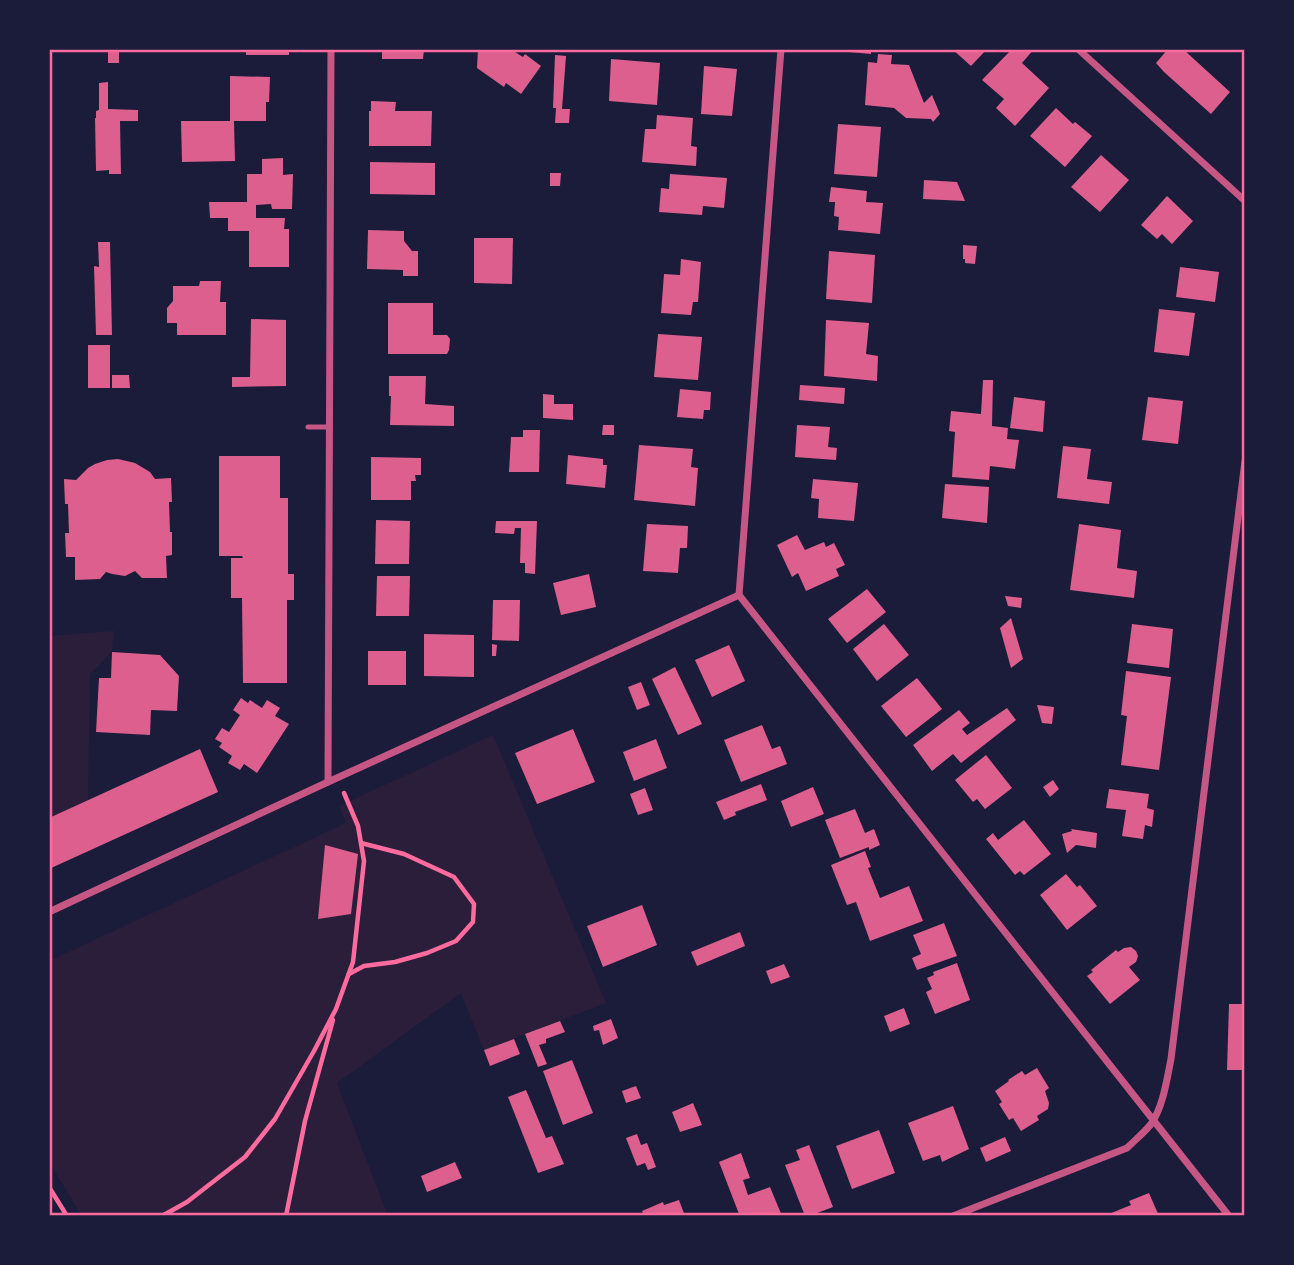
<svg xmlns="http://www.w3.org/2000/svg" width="1294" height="1265" font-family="Montserrat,sans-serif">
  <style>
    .green { fill: #2a1e3b }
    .building { fill: #dd5f8e }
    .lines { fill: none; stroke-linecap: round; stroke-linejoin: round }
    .path { stroke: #ff6b9d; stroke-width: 4.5 }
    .service { stroke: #c65784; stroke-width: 5 }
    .minor { stroke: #c65784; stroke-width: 7 }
    .neatline { fill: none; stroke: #ff6b9d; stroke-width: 2.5 }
  </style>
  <rect width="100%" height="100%" fill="#1b1b3a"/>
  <g class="green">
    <polygon points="114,631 112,652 90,674 88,800 49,818 49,636"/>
    <polygon points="493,735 606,1003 484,1050 461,993 337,1083 388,1216 82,1216 49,1162 49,961 346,823 339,806"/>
  </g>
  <g class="building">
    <rect x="108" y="49" width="11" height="14"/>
    <rect x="246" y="49" width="43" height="6"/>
    <polygon points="382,49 424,49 423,59 382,59"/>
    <polygon points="478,49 515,49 515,52 523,57 525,54 541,66 521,94 506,83 504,87 477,68"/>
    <polygon points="701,49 719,49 719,52 701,51"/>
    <polygon points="838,49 871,49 871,54 838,51"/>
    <polygon points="952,49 987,49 971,66"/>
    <polygon points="1012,49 1034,49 1022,63 1049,88 1015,126 996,108 1004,99 982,80"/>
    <polygon points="1168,49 1180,49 1183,51 1184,50 1230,92 1211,114 1164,72 1156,63"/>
    <polygon points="878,54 892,55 891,64 909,65 924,103 932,95 940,114 933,122 931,119 906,118 894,108 865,105 868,62 877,63"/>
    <polygon points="555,55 566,56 562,109 570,109 569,123 555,123 556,108 553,108"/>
    <polygon points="611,59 660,63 657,105 609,101"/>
    <polygon points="704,66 737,69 732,116 701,114"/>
    <polygon points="230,76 270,77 269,102 266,102 266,121 234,121 235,161 182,162 181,121 230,121"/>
    <polygon points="108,82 108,109 138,110 138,121 120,121 121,174 109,174 109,170 96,171 95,118 96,118 96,111 99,110 99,83"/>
    <polygon points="371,101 396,102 395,111 432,111 431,146 369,146 369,111 371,111"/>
    <polygon points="1056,108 1073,124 1075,122 1092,136 1065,167 1030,136"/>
    <polygon points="657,115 693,118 691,146 697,147 696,166 642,162 645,129 656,129"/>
    <polygon points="838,124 881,127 877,177 834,174"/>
    <polygon points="1101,155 1129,180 1100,212 1071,187"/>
    <polygon points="283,158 283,175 293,174 292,209 272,209 271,204 256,205 256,218 285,218 284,229 289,229 289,267 249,267 249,231 228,231 228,218 210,218 209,202 247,202 247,174 262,174 262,159"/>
    <polygon points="370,162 435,163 435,195 370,194"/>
    <polygon points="550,173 561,173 560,186 550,186"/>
    <polygon points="670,174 727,178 724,208 703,206 702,215 659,212 661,188 669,189"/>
    <polygon points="924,180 957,182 965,201 923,199"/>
    <polygon points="831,187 867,191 866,202 883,203 880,234 838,230 839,217 834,216 835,202 829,202"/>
    <polygon points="1167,196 1193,221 1172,244 1162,234 1157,239 1141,225"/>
    <polygon points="368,230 404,231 404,241 412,251 418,251 418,276 403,276 403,270 367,269"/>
    <polygon points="474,238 513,238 512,284 474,283"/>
    <polygon points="98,242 110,242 112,335 96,335 94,266 99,267"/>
    <polygon points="963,245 977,246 975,264 965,263 965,259 963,259"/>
    <polygon points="829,251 875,255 872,303 826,299"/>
    <polygon points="681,259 701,262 698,302 693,302 691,315 661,313 664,274 680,275"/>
    <polygon points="1180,267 1219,272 1215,302 1176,297"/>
    <polygon points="200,281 221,281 220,302 226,302 226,335 177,335 177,323 167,323 167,308 173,301 173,286 199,286"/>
    <polygon points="388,303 433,303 433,335 447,335 450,339 449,350 447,354 388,354"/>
    <polygon points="1159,309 1195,313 1189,356 1154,352"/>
    <polygon points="251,319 286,320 286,386 232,387 232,377 250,377"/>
    <polygon points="826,320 869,323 866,354 878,356 877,381 824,376"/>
    <polygon points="658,334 702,337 698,380 654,377"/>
    <rect x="88" y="345" width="22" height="43"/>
    <polygon points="112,375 129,375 130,388 112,388"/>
    <polygon points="389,376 426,376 425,404 454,406 454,426 390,425 391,396 389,396"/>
    <polygon points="983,380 993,380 992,426 1008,428 1007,439 1019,440 1015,469 990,466 989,480 952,477 955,432 949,431 951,411 981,414"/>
    <polygon points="800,385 845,388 844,404 799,400"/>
    <polygon points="680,389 711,392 710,410 704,410 703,419 677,417"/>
    <polygon points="543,394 554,395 554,404 573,404 573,420 543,418"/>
    <polygon points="1014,397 1045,401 1043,432 1010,428"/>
    <polygon points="1148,397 1183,401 1178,444 1142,440"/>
    <polygon points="603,425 614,425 614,435 602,435"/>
    <polygon points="797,425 830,427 828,447 837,448 836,460 795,457"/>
    <polygon points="523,430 540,430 539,472 509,472 511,437 523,437"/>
    <polygon points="639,445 693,449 691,467 698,468 695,506 634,500"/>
    <polygon points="1063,446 1091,449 1087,479 1112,482 1109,504 1057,498"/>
    <polygon points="568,455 603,459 603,465 607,465 605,488 566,484"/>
    <polygon points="219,456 280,456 280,498 288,498 288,574 294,574 294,600 287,600 287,683 243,683 242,598 231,598 231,558 243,558 242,556 219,556"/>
    <polygon points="371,457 421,458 421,475 415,475 416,481 411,481 411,500 371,500"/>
    <polygon points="118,459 135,463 150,472 155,479 171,478 172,502 169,502 170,532 172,532 172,555 166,556 167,578 142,578 135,571 125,576 112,574 106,572 100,579 75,580 75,557 66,557 65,533 69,533 68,504 65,504 64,479 76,480 88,468 95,464 107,460"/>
    <polygon points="813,479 858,483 854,521 818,518 819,499 811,498"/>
    <polygon points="945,484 989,487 987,523 942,518"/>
    <polygon points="376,520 410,521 409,564 375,564"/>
    <polygon points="496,521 537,521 535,574 525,573 525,563 520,563 521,528 515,528 514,534 495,533"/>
    <polygon points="647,524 688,526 687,548 680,548 678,573 643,571"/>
    <polygon points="1079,524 1121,530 1117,568 1137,571 1134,598 1070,590"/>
    <polygon points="797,535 805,550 824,542 826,547 834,543 845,565 836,569 839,576 806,591 798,573 792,577 777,545"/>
    <polygon points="589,574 596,607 561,615 553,583"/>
    <polygon points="377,576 410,576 409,616 376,616"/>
    <polygon points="867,589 886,612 847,643 828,619"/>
    <polygon points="1005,596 1022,598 1021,608 1008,606"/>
    <polygon points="493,600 520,600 519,641 492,640"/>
    <polygon points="1011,618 1023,659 1011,668 1000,628"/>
    <polygon points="884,624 909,655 877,681 853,649"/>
    <polygon points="1132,624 1173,629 1169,668 1127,663"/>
    <polygon points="424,634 474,635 474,677 424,676"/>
    <polygon points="492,644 497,645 496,656 492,656"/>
    <polygon points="729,645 745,681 712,697 695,660"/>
    <rect x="368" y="651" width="38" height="34"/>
    <polygon points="112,652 160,655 179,676 177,711 151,710 150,735 96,732 99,678 111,678"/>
    <polygon points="675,667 702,724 678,735 652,679"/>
    <polygon points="1126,671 1171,677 1159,770 1121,765 1127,716 1121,715"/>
    <polygon points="917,678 942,709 906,737 881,706"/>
    <polygon points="641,682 650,705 637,710 628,687"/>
    <polygon points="241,698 248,703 250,700 262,708 267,700 280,708 275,716 289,724 257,773 244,764 240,770 228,763 232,756 219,747 222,743 215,739 222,728 229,732 240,715 233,710"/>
    <polygon points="1037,705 1054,707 1052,724 1042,723"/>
    <polygon points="1007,708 1016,720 961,763 953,754 932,771 913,745 959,710 970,723 962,729 967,735"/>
    <polygon points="762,725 772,749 780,746 787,764 741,782 724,740"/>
    <polygon points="573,729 595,782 537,804 515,753"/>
    <polygon points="656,739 667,768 634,781 623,752"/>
    <polygon points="200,749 218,792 49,869 49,818"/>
    <polygon points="986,755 1012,788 985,809 977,799 973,802 955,780"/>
    <polygon points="1053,780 1059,789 1050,797 1043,787"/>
    <polygon points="761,784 767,800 735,812 736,815 724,820 716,802"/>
    <polygon points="813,787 824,814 791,827 781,801"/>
    <polygon points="645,788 653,810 638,815 630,794"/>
    <polygon points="1109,789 1149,794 1147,808 1154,810 1152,827 1145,825 1143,839 1122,836 1126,810 1106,808"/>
    <polygon points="855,809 865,833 874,829 880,845 869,850 869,847 840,858 825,820"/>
    <polygon points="1024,820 1051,854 1024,875 1020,871 1015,875 986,839 993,833 998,840"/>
    <polygon points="1071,829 1097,833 1096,848 1076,845 1067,853 1062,834 1072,831"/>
    <polygon points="325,845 358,854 351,914 318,919"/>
    <polygon points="865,851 871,867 868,868 880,898 909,886 923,921 870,941 856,902 847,905 831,865"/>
    <polygon points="1066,874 1077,887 1080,885 1097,906 1067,930 1040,895"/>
    <polygon points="642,905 657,945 603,967 587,926"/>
    <polygon points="944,923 957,956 917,970 912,958 921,954 913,935"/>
    <polygon points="740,932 745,946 697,966 691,952"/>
    <polygon points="1131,947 1136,951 1138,956 1136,962 1129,967 1140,980 1110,1004 1087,976 1093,972 1091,970 1116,950 1118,952 1124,948"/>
    <polygon points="957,963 970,1000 935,1014 926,992 932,989 927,978 934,975 933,972"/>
    <polygon points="784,964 790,977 771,984 766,971"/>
    <polygon points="1229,1004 1245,1004 1245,1070 1227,1070"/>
    <polygon points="904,1008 910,1024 890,1032 884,1016"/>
    <polygon points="611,1019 618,1038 603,1045 599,1030 594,1031 593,1026"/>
    <polygon points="560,1021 565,1032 546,1039 546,1043 539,1045 547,1064 538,1067 525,1034"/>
    <polygon points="514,1039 520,1054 490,1066 484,1050"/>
    <polygon points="572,1060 593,1113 563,1125 543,1071"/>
    <polygon points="1037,1068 1049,1088 1045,1091 1049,1103 1048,1109 1037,1116 1039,1120 1021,1131 1013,1118 1009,1120 999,1104 1002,1102 995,1091 1009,1081 1008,1080 1022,1071 1025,1075"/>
    <polygon points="636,1086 641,1098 626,1103 622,1091"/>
    <polygon points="526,1090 546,1138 552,1136 564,1164 538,1173 508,1097"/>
    <polygon points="693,1103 702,1125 680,1132 672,1112"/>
    <polygon points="953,1106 969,1149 942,1162 940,1155 923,1161 908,1123"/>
    <polygon points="879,1130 895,1173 852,1189 836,1146"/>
    <polygon points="637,1134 641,1145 647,1143 656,1167 648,1170 645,1163 637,1166 626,1138"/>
    <polygon points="1005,1137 1011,1151 986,1162 980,1148"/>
    <polygon points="809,1145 833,1207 809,1216 805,1216 785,1165 800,1160 796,1150"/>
    <polygon points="741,1153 750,1178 743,1180 748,1195 770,1187 782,1216 741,1216 739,1214 719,1162"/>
    <polygon points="455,1162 462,1178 427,1192 421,1176"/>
    <polygon points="1149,1193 1159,1216 1104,1216 1131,1205 1129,1201"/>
    <polygon points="679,1200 685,1216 644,1216 642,1211 663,1202 664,1205"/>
  </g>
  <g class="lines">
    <g class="path">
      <polyline points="349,974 364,966 395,962 427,953 456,941 473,922 474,904 454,877 404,854 361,843"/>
      <polyline points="49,1187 67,1216"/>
      <polyline points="162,1216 187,1202 245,1157 275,1119 314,1051 336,1009 353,962 364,861 358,826 344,793"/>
      <polyline points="286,1216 305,1121 333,1020"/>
    </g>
    <polyline class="service" points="308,427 330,427"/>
    <g class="minor">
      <polyline points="1078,49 1245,201"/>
      <polyline points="739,595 1229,1216"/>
      <polyline points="739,595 781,49"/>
      <polyline points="328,782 331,49"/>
      <polyline points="49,912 328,782 739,595"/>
      <path d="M953,1216L1127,1148C1135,1140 1144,1133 1151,1124C1163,1107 1167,1079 1171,1059L1245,461"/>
    </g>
  </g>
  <rect width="1294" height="1265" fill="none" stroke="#1b1b3a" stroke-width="102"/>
  <rect x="51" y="51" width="1192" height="1163" class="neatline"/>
</svg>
